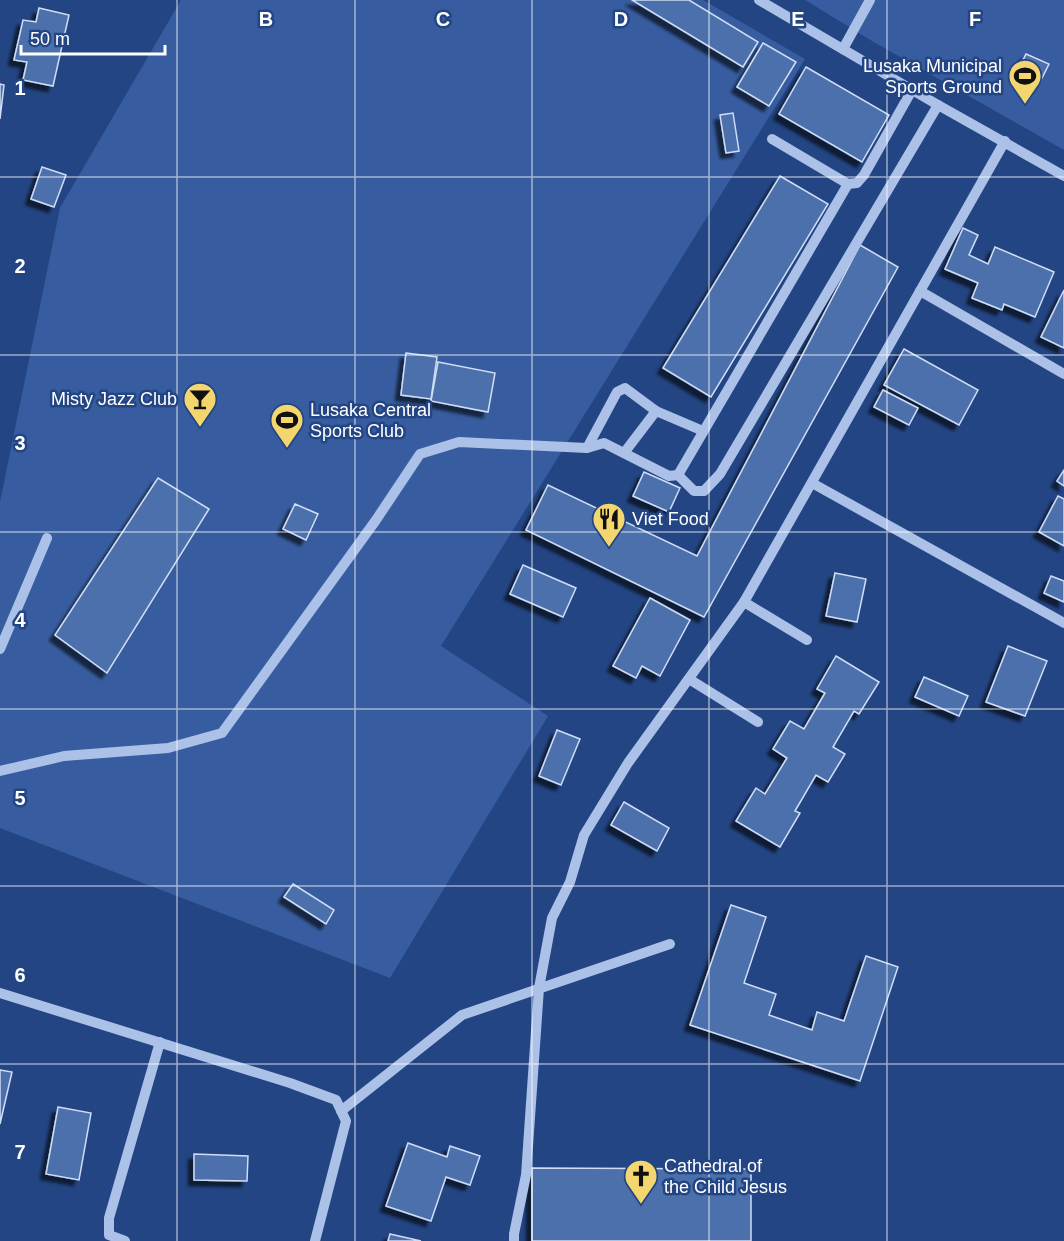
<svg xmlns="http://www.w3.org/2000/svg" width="1064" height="1241" font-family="Helvetica,sans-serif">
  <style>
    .green { fill: #375da0 }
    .building { fill: #4b6fab; stroke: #cfddf6; stroke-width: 1.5; filter: url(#shadow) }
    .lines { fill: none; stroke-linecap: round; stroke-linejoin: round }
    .minor { stroke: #abc1e8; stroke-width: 10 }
    .grid { fill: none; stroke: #fff; stroke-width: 1.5; stroke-opacity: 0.55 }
    .labels { text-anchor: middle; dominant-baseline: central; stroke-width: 5; stroke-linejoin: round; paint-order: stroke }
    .poi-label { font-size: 18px; fill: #fff; stroke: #234583; text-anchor: start }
    .grid-label { font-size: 20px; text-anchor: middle; font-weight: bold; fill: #fff; stroke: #234583; stroke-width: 5; stroke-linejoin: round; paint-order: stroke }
  </style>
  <defs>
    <filter id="shadow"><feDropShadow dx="-5.5" dy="5.5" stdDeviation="1.5" flood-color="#0009"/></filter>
  </defs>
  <rect width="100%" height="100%" fill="#234583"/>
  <g class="green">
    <polygon points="181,0 703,0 805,59 441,646 548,716 390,978 0,828 0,502 60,208"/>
    <polygon points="805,0 1064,0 1064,150 872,41"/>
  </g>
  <g class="building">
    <polygon points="632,0 689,0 758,42 743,67"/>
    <polygon points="39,8 69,15 53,86 23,80 27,62 14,60 23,20 36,22"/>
    <polygon points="763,43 796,62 769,106 737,87"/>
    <polygon points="1026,54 1049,64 1038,86 1016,75"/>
    <polygon points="806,67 889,115 862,162 779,114"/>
    <polygon points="0,84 4,85 0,119"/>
    <polygon points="733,113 739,151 726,153 720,115"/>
    <polygon points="42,167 66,175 54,207 31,199"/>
    <polygon points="780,176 828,204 711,397 663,368"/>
    <polygon points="963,228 978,235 969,255 988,264 995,247 1054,272 1035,317 1004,304 1002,310 972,298 978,283 945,269"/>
    <polygon points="860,245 898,267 704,617 526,530 548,485 697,556"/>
    <polygon points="1064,290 1064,348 1041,337"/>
    <polygon points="904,349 978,390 959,425 884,385"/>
    <polygon points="406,353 437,357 431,399 401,395"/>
    <polygon points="438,362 495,373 488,412 431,401"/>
    <polygon points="883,390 918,408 909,425 874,407"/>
    <polygon points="1064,470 1064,486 1057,481"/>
    <polygon points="644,472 680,488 669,512 633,496"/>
    <polygon points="158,478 209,509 107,673 55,635"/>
    <polygon points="1058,496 1064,499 1064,546 1039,532"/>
    <polygon points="295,504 318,514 306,540 283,529"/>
    <polygon points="523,565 576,588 563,617 510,594"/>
    <polygon points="835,573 866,579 857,622 826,616"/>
    <polygon points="1051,576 1064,581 1064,602 1044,593"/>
    <polygon points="650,598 690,620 660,676 642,666 636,678 613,666"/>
    <polygon points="1008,646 1047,661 1025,716 986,702"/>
    <polygon points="836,656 879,682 859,714 854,711 833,747 845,754 828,782 816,775 795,811 800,813 780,847 736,821 756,788 765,794 787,758 773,749 790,721 804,729 825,693 817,689"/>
    <polygon points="924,677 968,696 959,716 915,697"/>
    <polygon points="557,730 580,739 561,785 539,776"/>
    <polygon points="624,802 669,828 657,851 611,825"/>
    <polygon points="293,884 334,910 326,924 284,897"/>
    <polygon points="731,905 766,917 744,983 776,994 769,1015 812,1030 817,1012 844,1021 866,956 898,967 860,1081 690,1025"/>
    <polygon points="0,1070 12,1072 0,1124"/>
    <polygon points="58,1107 91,1113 79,1180 46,1174"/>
    <polygon points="408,1143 447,1157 450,1146 480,1156 470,1185 446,1177 431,1221 386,1206"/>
    <polygon points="194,1154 248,1156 247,1181 194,1180"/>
    <polygon points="532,1168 751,1169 751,1241 532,1241"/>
    <polygon points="390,1234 421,1241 388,1241"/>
  </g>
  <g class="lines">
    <g class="minor">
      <polyline points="759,0 938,105 1064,176"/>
      <polyline points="843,49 870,0"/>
      <polyline points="912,90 864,175 857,183 848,184 678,475 694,491 704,491 720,474 938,105"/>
      <polyline points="772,139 848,184"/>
      <polyline points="920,291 1064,374"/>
      <polyline points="587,448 617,392 625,388 656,411"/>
      <polyline points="624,453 656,411 703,431"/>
      <polyline points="812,483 1064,623"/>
      <polyline points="807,640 744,602 1005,141"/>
      <polyline points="0,649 47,538"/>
      <polyline points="689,679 758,722"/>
      <polyline points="0,771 64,756 168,748 222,733 376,520 420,454 459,442 587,448 604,443 669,476 678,475"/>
      <polyline points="0,993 290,1083 336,1100 346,1121 315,1241"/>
      <polyline points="341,1111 462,1015 670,944"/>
      <polyline points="125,1241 109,1235 109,1218 160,1042"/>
      <polyline points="514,1241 514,1234 526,1175 539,988 552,918 570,882 584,835 628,763 744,602"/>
    </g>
  </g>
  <path class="grid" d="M177,0V1241M355,0V1241M532,0V1241M709,0V1241M887,0V1241M0,177H1064M0,355H1064M0,532H1064M0,709H1064M0,886H1064M0,1064H1064"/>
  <defs>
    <g id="stadium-pin" transform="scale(1.725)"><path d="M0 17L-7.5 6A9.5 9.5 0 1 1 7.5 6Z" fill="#f3d76e" stroke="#234583"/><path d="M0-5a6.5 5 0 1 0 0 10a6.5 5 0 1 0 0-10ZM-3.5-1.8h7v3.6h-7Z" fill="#111"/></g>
    <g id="bar-pin" transform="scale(1.725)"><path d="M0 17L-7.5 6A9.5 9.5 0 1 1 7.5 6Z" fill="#f3d76e" stroke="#234583"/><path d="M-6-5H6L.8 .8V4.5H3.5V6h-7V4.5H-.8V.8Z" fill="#111"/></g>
    <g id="restaurant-pin" transform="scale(1.725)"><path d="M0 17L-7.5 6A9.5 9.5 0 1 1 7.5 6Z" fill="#f3d76e" stroke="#234583"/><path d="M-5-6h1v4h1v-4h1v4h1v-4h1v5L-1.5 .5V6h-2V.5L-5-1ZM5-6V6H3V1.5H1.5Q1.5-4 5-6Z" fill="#111"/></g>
    <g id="church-pin" transform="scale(1.725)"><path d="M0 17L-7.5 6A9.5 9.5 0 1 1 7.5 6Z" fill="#f3d76e" stroke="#234583"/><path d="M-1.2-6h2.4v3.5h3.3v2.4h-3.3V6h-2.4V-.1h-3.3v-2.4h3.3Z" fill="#111"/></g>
  </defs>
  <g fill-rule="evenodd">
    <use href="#stadium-pin" x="1025" y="76"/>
    <use href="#bar-pin" x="200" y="399"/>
    <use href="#stadium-pin" x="287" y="420"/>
    <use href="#restaurant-pin" x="609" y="519"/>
    <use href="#church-pin" x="641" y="1176"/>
  </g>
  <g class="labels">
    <g class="poi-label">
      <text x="1002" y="66" text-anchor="end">Lusaka Municipal<tspan x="1002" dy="21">Sports Ground</tspan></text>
      <text x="177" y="399" text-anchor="end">Misty Jazz Club</text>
      <text x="310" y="410">Lusaka Central<tspan x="310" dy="21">Sports Club</tspan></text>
      <text x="632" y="519">Viet Food</text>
      <text x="664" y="1166">Cathedral of<tspan x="664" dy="21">the Child Jesus</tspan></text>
    </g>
  </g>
  <g class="grid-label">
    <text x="266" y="26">B</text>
    <text x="443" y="26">C</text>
    <text x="621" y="26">D</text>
    <text x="798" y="26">E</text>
    <text x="975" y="26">F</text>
    <text x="20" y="95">1</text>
    <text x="20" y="273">2</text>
    <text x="20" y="450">3</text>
    <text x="20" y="627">4</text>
    <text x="20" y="805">5</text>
    <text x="20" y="982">6</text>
    <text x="20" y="1159">7</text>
  </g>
  <path d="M21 45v9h144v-9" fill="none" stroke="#ffffff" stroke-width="3"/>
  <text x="30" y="45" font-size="18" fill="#ffffff" stroke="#234583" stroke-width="4.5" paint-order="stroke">50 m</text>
</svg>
